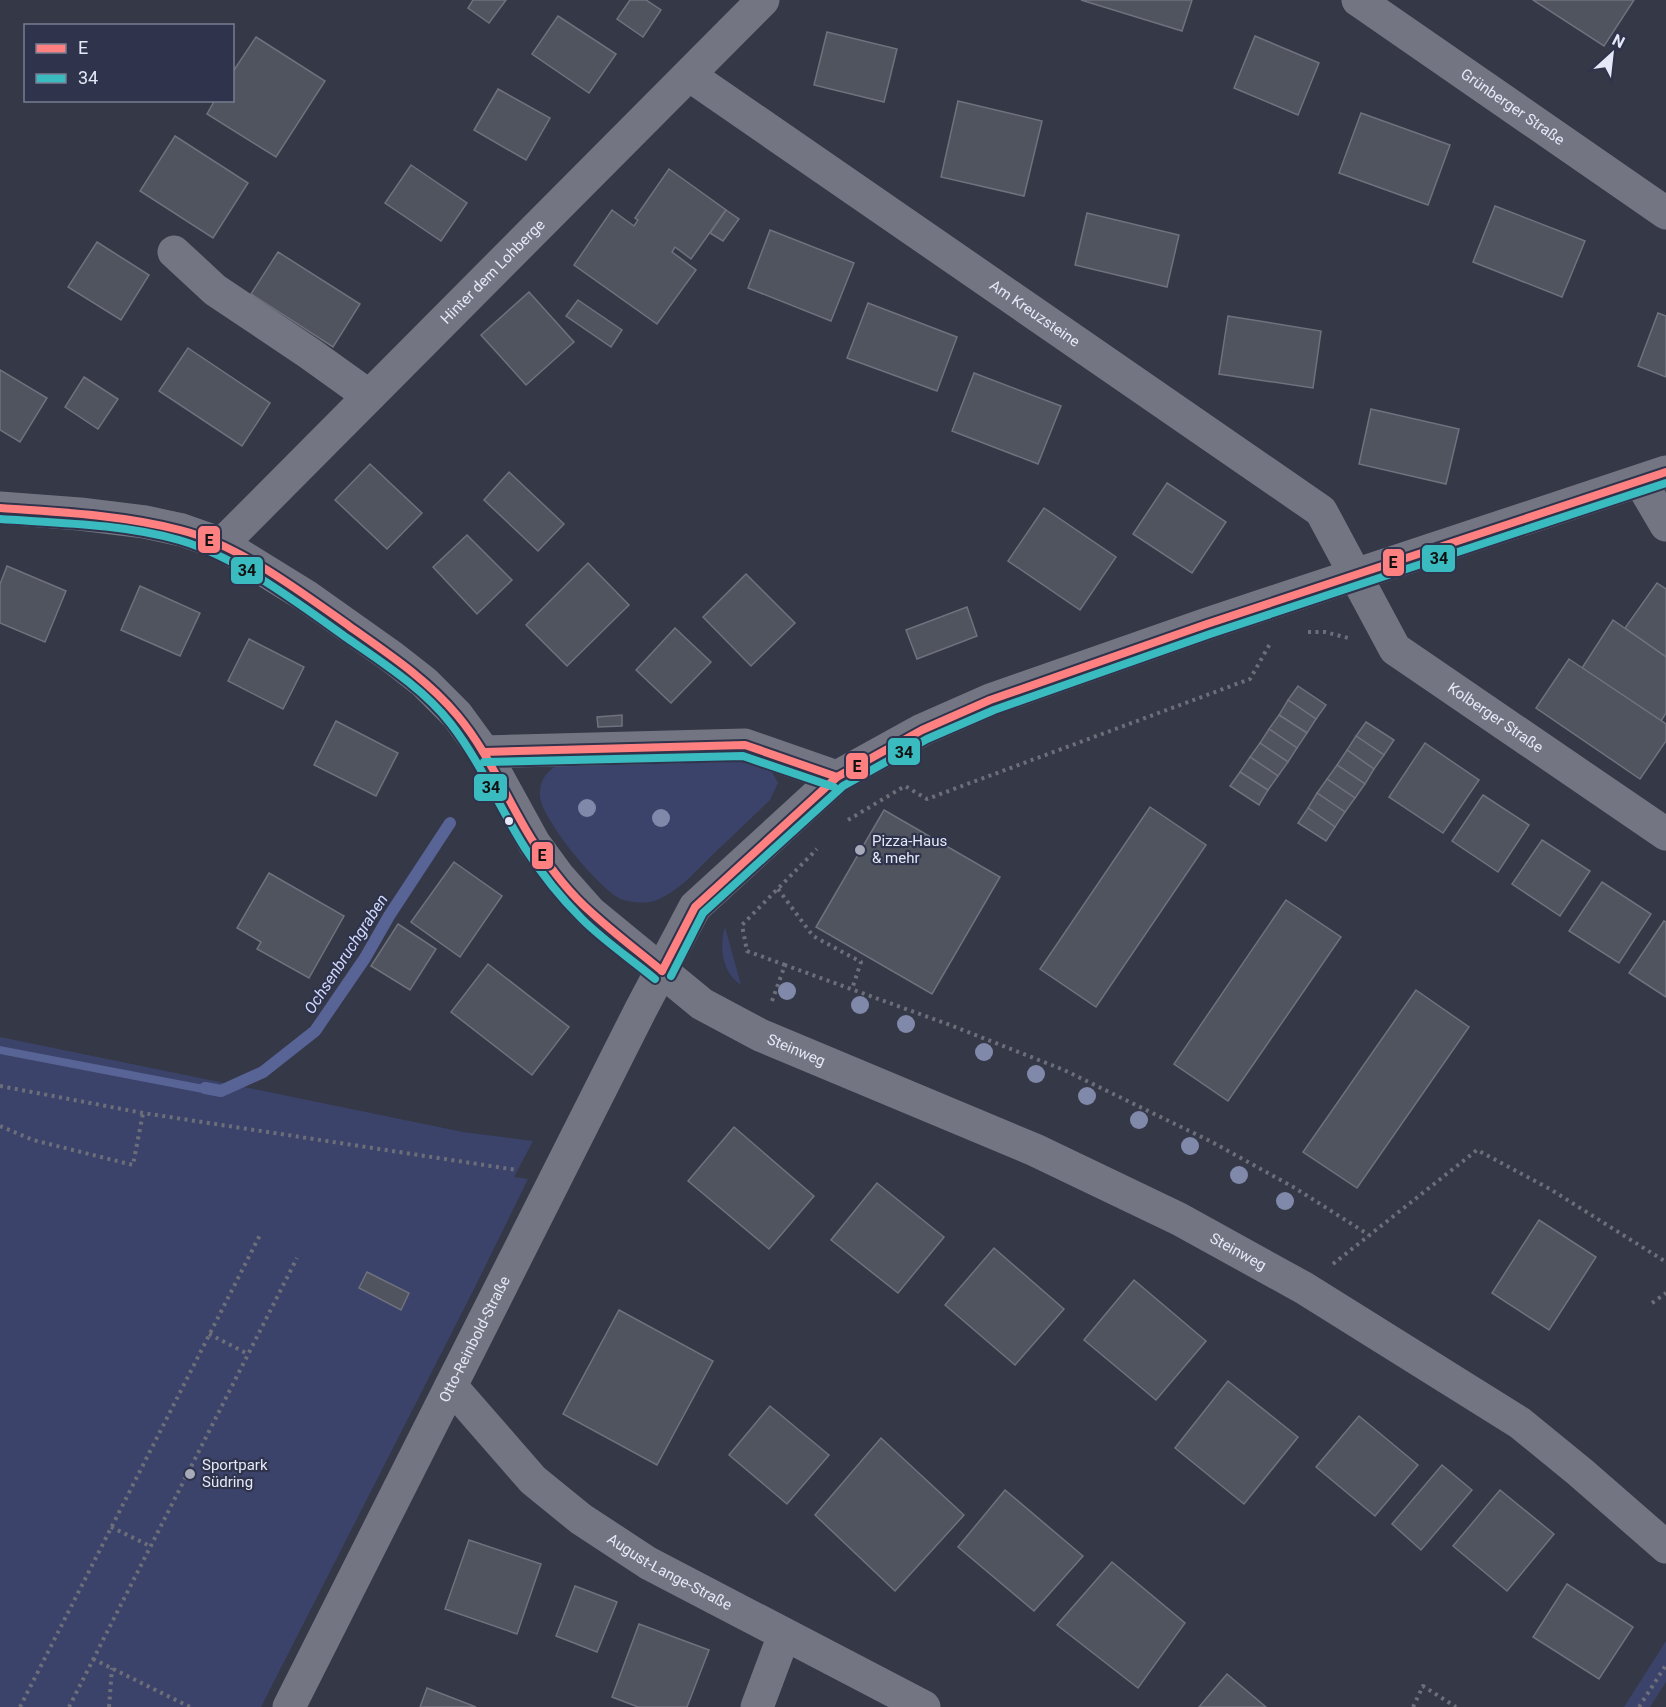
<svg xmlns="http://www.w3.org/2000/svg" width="1666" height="1707" font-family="Roboto,sans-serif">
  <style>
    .green { fill: #3b436a }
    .water { fill: #586396 }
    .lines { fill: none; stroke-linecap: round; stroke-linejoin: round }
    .stream { stroke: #586396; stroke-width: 12 }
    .building { fill: #50545f; stroke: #6f727e; stroke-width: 1.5 }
    .path { stroke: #6c6f79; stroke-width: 4; stroke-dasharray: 3 4.5; stroke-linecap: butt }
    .minor { stroke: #737682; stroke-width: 33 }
    .bus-1-casing { stroke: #2f344c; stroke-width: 12 }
    .bus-2-casing { stroke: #2f344c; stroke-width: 12 }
    .bus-1 { stroke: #ff8080; stroke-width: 8 }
    .bus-2 { stroke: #3abbc0; stroke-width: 8 }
    .tree { fill: #8189ab }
    .bus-dot { fill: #e4e8f7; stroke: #2f344c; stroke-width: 2 }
    .poi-dot { fill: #a7aab9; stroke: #2f344c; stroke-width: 2 }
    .labels { text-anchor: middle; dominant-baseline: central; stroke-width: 4.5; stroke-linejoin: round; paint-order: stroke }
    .street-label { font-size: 15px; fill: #e4e8f7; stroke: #2f344c }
    .poi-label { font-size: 15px; fill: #e4e8f7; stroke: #2f344c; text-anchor: start }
    .water-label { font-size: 16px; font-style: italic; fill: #d0d8fa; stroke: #2f344c }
    .line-badge { stroke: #2f344c; stroke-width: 2 }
    .pale-badge-label { font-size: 16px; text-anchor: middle; font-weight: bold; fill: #111 }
  </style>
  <rect width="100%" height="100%" fill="#353846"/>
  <g class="green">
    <path d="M751,758L771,770L778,783L770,800C749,820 728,840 707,860C692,875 677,892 657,900C647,904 631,903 621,899C600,890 541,819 540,796C539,780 547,771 560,763Z"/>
    <path d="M725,927L741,985C722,973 719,946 725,927Z"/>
    <polygon points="0,1037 463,1132 533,1141 514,1177 528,1179 475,1287 261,1707 0,1707"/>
    <polygon points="1666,1641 1666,1682 1650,1707 1624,1707"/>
  </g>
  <polygon class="water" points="0,1046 220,1088 221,1091 218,1096 0,1054"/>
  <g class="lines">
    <polyline class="stream" points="205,1088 221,1091 263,1072 315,1031 365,958 389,916 450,823"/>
  </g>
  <g class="building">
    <polygon points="473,0 506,0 489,23 468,8"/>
    <polygon points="630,0 646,0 661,10 643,37 617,19"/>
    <polygon points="1081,0 1192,0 1182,31"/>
    <polygon points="1533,0 1634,0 1604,46"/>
    <polygon points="558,16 616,54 589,93 532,54"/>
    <polygon points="827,32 897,49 884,102 814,85"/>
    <polygon points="1255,36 1319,63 1298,115 1234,88"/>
    <polygon points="256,37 325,81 276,157 207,114 215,100 232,100 232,73"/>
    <polygon points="498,89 550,118 526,160 474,130"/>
    <polygon points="958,101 1042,121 1024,196 941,177"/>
    <polygon points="1361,113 1450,145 1428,205 1339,173"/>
    <polygon points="175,136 248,183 213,238 140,191"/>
    <polygon points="411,165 467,203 441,241 385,203"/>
    <polygon points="669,169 726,210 691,259 675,247 672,252 696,270 657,324 574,265 612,210 634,226 638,220 635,218"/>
    <polygon points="1495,206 1585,241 1562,297 1473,262"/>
    <polygon points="726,210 739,219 723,241 710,233"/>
    <polygon points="1087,213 1179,235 1167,287 1075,265"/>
    <polygon points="770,230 854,263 831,321 748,288"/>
    <polygon points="97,242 149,275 121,320 68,287"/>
    <polygon points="278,252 360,304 333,347 251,294"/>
    <polygon points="529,292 574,342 526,385 481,335"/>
    <polygon points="578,300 622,330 611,347 566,316"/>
    <polygon points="868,303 957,337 937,391 847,358"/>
    <polygon points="1658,313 1666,316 1666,377 1638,366"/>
    <polygon points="1228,316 1321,331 1313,388 1219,374"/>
    <polygon points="188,348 270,403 242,446 159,391"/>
    <polygon points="0,370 47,398 20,442 0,430"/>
    <polygon points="974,373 1061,406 1038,464 952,431"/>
    <polygon points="84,377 118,399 98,429 65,407"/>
    <polygon points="1371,409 1459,429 1446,484 1359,464"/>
    <polygon points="370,464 422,513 387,549 335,500"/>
    <polygon points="509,472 564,524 538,551 484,500"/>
    <polygon points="1167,483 1226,522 1192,573 1133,534"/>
    <polygon points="1044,508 1116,557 1080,610 1008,561"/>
    <polygon points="467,535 512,580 477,614 433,567"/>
    <polygon points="588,563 629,605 567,666 526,625"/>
    <polygon points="7,566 66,591 45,642 0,623 0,584"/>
    <polygon points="746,574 795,623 751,666 703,617"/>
    <polygon points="1657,583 1666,589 1666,657 1625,628"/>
    <polygon points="140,586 200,613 180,656 121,630"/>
    <polygon points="967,607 977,636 917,659 906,630"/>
    <polygon points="1613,620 1666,657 1666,713 1661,721 1582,668"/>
    <polygon points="675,628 711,662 671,703 636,670"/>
    <polygon points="249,639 304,667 283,709 228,681"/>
    <polygon points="1569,659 1666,724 1666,741 1640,779 1536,708"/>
    <polygon points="1298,686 1326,705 1316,719 1288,700"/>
    <polygon points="1288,700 1316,719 1307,733 1279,715"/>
    <polygon points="622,715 622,726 598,727 597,717"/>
    <polygon points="1279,715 1307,733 1297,748 1269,729"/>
    <polygon points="336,721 398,753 376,796 314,765"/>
    <polygon points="1366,722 1394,740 1384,755 1356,736"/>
    <polygon points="1269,729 1297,748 1288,762 1260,743"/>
    <polygon points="1356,736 1384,755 1374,769 1347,750"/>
    <polygon points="1260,743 1288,762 1278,776 1250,757"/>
    <polygon points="1425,743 1479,780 1443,833 1389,797"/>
    <polygon points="1347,750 1374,769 1365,784 1337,765"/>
    <polygon points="1250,757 1278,776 1268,790 1240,772"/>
    <polygon points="1337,765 1365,784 1355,798 1327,779"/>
    <polygon points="1240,772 1268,790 1259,805 1230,786"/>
    <polygon points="1327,779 1355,798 1345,812 1317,793"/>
    <polygon points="1317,793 1345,812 1335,827 1308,808"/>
    <polygon points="1483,795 1529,825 1498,872 1452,841"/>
    <polygon points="1150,807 1206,845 1096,1007 1040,969"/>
    <polygon points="1308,808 1335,827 1326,841 1298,823"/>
    <polygon points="884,810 1000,877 932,994 816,927"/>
    <polygon points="1542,840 1590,871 1560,916 1512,884"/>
    <polygon points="454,862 502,896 460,957 411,922"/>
    <polygon points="269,873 344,916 309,978 257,949 261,942 237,928"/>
    <polygon points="1602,882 1651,914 1619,963 1569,931"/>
    <polygon points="1286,900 1341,937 1228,1101 1174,1064"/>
    <polygon points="1664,921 1666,922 1666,997 1629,973"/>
    <polygon points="398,924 436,949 410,990 371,966"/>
    <polygon points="488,964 569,1027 532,1075 451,1012"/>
    <polygon points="1416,990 1469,1027 1357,1188 1303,1152"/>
    <polygon points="734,1127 814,1196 769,1249 688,1181"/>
    <polygon points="877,1183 944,1237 898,1293 831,1240"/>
    <polygon points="1539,1220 1596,1257 1549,1330 1492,1293"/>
    <polygon points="994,1248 1064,1309 1015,1365 945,1305"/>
    <polygon points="367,1272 409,1293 401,1310 359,1288"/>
    <polygon points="1134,1280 1206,1341 1156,1400 1084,1340"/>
    <polygon points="619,1310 713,1361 657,1465 563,1414"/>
    <polygon points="1228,1381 1298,1437 1244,1504 1175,1448"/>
    <polygon points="770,1406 829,1455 787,1504 729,1455"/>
    <polygon points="1359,1416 1418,1465 1375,1516 1316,1467"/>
    <polygon points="881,1438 964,1515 895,1591 815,1515"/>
    <polygon points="1442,1465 1472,1490 1421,1550 1392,1524"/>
    <polygon points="1005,1490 1083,1556 1034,1611 958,1547"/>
    <polygon points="1500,1490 1554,1534 1507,1591 1453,1546"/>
    <polygon points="469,1540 541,1564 517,1634 445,1609"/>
    <polygon points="1112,1562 1185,1623 1138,1688 1057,1625"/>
    <polygon points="1567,1584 1633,1627 1599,1679 1533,1637"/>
    <polygon points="575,1586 617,1602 597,1652 556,1636"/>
    <polygon points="639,1624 709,1650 687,1707 638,1707 612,1697"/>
    <polygon points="1227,1674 1266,1707 1199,1707"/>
    <polygon points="427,1688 476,1707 420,1707"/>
  </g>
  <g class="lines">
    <g class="path">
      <polyline points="1308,632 1325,632 1348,638"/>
      <polyline points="848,820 905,786 927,799 1250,679 1271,642"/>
      <polyline points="778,889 813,936 861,962 852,989"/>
      <polyline points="785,965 747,951 742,925 817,849"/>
      <polyline points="772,1001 785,965 950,1025 1064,1070 1212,1142 1295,1188 1369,1235"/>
      <polyline points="0,1086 143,1113 517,1170"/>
      <polyline points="0,1126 33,1140 133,1165 143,1113"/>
      <polyline points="1333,1264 1477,1150 1550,1189 1666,1262"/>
      <polyline points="1652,1303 1666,1293"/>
      <polyline points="209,1334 248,1354"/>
      <polyline points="111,1527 150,1546"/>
      <polyline points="93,1659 190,1707"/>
      <polyline points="20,1707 261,1233"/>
      <polyline points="69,1707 297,1258"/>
      <polyline points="109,1707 112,1668"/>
      <polyline points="1413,1707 1423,1686 1456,1707"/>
      <polyline points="1639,1707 1666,1665"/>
    </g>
    <g class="minor">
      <path id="s1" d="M1358,0L1666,213"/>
      <path id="s2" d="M689,75L1321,511L1395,649L1666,834"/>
      <polyline points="174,252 215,290 309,353 369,396"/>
      <polyline points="1640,481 1666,525"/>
      <path id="s3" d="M0,508L80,514L145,522L182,530L222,544L306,596L392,657L424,682L457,715L484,752L534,843L559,877L590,912L702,1004L760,1035L1035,1150L1179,1219L1304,1288L1520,1423L1580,1472L1666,1547"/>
      <path id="s4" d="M222,544L763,0"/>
      <polyline points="484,752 745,745 837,777"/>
      <path id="s5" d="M451,1386L533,1480L581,1519L648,1563L924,1707"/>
      <path id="s6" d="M289,1707L640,1011L695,907L837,777L922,730L990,700L1207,624L1666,472"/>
      <polyline points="757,1707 784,1635"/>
    </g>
    <g class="bus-1-casing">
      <g id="bus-1">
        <path d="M0,508C60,512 122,515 180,530C237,544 301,592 349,626C387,653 427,679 457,715C490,754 507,801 534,843C550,868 570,894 592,913C614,933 639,952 662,971"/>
        <polyline points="484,752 745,745 837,777"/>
        <polyline points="662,971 695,907 837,777 922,730 990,700 1207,624 1666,472"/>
      </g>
    </g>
    <g class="bus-2-casing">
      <g id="bus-2">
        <path d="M0,519C59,523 122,524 179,540C237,557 298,603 347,638C383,663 424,689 451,724C481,763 499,807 525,848C541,873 561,898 582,919C604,941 631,959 655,979"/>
        <polyline points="484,762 743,756 834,787"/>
        <polyline points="671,976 703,913 843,786 927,739 994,710 1210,634 1666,483"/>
      </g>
    </g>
    <use href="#bus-1" class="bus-1"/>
    <use href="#bus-2" class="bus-2"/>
  </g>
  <g class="tree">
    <circle cx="587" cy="808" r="9"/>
    <circle cx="661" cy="818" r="9"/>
    <circle cx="787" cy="991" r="9"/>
    <circle cx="860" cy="1005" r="9"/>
    <circle cx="906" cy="1024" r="9"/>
    <circle cx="984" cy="1052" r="9"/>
    <circle cx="1036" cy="1074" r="9"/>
    <circle cx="1087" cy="1096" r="9"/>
    <circle cx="1139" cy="1120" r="9"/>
    <circle cx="1190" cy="1146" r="9"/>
    <circle cx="1239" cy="1175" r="9"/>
    <circle cx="1285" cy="1201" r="9"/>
  </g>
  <circle class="bus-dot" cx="509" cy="821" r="5"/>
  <g class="poi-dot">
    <circle cx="860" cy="850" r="6"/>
    <circle cx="190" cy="1474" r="6"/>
  </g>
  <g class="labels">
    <g class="street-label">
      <text stroke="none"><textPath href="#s1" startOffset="188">Grünberger Straße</textPath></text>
      <text stroke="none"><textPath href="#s4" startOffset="384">Hinter dem Lohberge</textPath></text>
      <text stroke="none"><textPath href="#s2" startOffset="420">Am Kreuzsteine</textPath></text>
      <text stroke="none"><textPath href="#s2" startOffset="1046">Kolberger Straße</textPath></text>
      <text stroke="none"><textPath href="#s3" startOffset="1006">Steinweg</textPath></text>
      <text stroke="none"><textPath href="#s3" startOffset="1492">Steinweg</textPath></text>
      <text stroke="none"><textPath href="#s6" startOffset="412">Otto-Reinbold-Straße</textPath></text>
      <text stroke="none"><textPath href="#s5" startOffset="290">August-Lange-Straße</textPath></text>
    </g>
    <g class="poi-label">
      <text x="872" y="841">Pizza-Haus<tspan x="872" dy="17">&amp; mehr</tspan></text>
      <text x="202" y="1465">Sportpark<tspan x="202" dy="17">Südring</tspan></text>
    </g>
    <g class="water-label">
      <text transform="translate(346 954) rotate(-57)">Ochsenbruchgraben</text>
    </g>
  </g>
  <g class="line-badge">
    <rect x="197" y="525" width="24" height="29" rx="6" fill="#ff8080"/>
    <rect x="1421" y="544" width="35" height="29" rx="6" fill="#3abbc0"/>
    <rect x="1382" y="548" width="23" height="29" rx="6" fill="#ff8080"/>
    <rect x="230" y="556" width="34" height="29" rx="6" fill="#3abbc0"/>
    <rect x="887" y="737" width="34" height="29" rx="6" fill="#3abbc0"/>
    <rect x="845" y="752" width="24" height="28" rx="6" fill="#ff8080"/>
    <rect x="473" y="773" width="35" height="29" rx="6" fill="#3abbc0"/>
    <rect x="531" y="841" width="23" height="29" rx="6" fill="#ff8080"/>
  </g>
  <g class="pale-badge-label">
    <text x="209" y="546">E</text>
    <text x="1439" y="564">34</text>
    <text x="1393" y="568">E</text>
    <text x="247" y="576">34</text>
    <text x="904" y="758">34</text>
    <text x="857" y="772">E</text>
    <text x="491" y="793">34</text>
    <text x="542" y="861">E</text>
  </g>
  <rect x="24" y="24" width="210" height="78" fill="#2f344c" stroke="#777c90" stroke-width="1.5"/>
  <rect x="36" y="44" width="30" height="9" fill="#ff8080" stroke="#777c90" stroke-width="1.5"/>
  <text x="78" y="54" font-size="18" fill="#e4e8f7">E</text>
  <rect x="36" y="74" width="30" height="9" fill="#3abbc0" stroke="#777c90" stroke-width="1.5"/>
  <text x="78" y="84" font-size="18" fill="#e4e8f7">34</text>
  <g transform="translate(1612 54) rotate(27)" stroke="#2f344c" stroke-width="4.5" paint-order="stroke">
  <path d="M0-4.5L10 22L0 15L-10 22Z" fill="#e4e8f7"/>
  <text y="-9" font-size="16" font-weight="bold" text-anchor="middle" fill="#e4e8f7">N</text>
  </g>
</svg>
